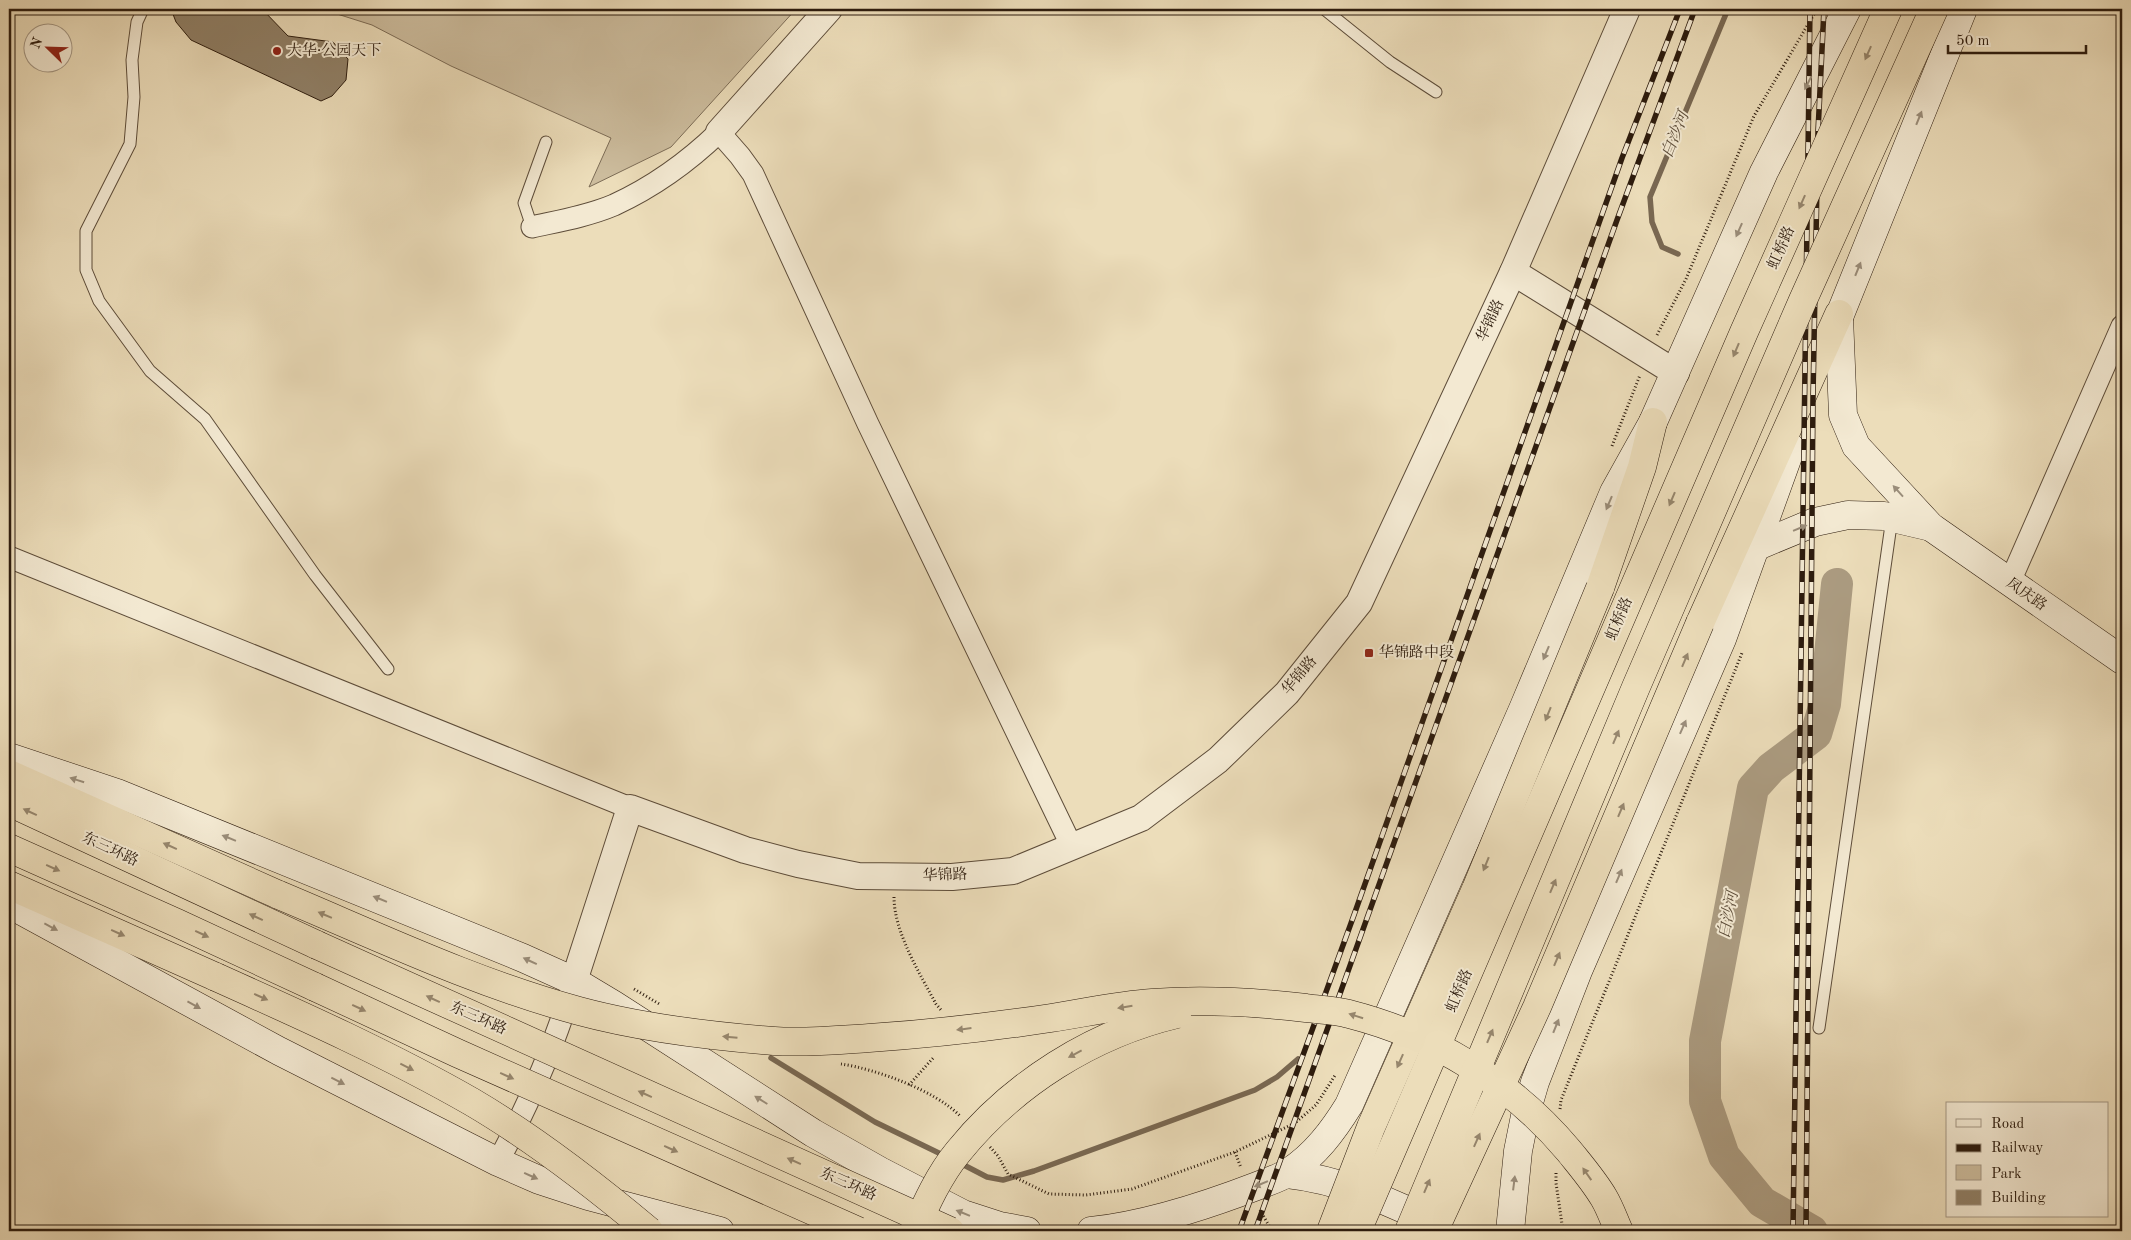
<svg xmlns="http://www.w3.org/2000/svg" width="2131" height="1240" font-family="'Old Standard TT','Noto Serif SC',serif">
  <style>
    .green { fill: #ccbc9d; stroke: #7c6c56 }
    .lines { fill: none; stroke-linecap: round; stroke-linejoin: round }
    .stream { stroke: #796852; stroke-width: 5.5 }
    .river { stroke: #ab9b80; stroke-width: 32 }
    .building { fill: #908067; stroke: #2d1c0e }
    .service-casing { stroke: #5d4c39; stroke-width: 13 }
    .minor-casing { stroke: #5d4c39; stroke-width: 23 }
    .tertiary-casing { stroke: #5d4c39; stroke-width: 28 }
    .secondary-casing { stroke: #2d1c0e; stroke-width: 29 }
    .trunk-casing { stroke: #2d1c0e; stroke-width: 29 }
    .path { stroke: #2d1c0e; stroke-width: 3; stroke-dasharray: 1 2.5; stroke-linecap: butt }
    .service { stroke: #f3e9d2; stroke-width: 11 }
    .minor { stroke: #f3e9d2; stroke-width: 21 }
    .tertiary { stroke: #f3e9d2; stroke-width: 26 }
    .secondary { stroke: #f3e9d2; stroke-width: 28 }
    .trunk { stroke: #ecddba; stroke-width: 28 }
    .rail-casing { stroke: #2d1c0e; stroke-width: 5.5 }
    .rail { stroke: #f3e9d2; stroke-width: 4; stroke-dasharray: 11; stroke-linecap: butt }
    .trunk-bridge-casing { stroke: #2d1c0e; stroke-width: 29; stroke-linecap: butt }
    .trunk-bridge { stroke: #ecddba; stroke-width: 28 }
    .oneway { fill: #96866d }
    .oneway2 { fill: #9a8d7a }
    .poi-dot { fill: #8f2418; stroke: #f3e9d2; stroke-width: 2 }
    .labels { text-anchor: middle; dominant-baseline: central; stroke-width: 4; stroke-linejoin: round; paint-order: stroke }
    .poi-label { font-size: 15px; fill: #2d1c0e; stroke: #f3e9d2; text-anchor: start }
    .street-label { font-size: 15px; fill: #2d1c0e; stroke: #f3e9d2 }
    .water-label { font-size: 16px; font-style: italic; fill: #5f4f3c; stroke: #f3e9d2 }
  </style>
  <rect width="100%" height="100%" fill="#ecddba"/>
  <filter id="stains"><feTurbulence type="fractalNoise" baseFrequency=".004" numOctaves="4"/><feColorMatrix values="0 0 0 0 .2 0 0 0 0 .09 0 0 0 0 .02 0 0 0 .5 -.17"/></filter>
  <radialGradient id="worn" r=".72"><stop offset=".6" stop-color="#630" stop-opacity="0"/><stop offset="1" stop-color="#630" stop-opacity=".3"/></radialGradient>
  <polygon class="green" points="296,9 796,9 671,147 589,187 611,138 451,66 372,25 334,13"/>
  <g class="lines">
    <g class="stream">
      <polyline points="1678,254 1662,247 1652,222 1650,197 1728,9"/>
      <polyline points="771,1058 875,1122 945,1156"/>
      <polyline points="958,1162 987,1177 1003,1180 1034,1171 1255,1090 1277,1077 1298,1059"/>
    </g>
    <polyline class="river" points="1812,1231 1762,1202 1724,1156 1705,1101 1705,1041 1753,788 1771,768 1816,734 1825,704 1837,584"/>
  </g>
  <polygon class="building" points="171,9 262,9 288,36 333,42 348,59 346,80 332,96 321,101 191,40 176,22"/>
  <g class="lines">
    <g class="service-casing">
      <g id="service">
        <polyline points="143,9 137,22 132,60 134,97 130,144 86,231 86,270 99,301 150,371 205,419 315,575 388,669"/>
        <polyline points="1324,9 1390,62 1436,92"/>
        <polyline points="532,227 524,203 546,142"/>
        <polyline points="1819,1028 1892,518"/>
      </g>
    </g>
    <g class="minor-casing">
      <g id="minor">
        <path d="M532,227C559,221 588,216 614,205C653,187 688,162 719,132L740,156L753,174L868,424L1072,847"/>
        <polyline points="9,557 630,808"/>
        <polyline points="2009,584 2122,326"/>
        <path d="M498,1162C527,1107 552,1052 570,993"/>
      </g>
    </g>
    <g class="tertiary-casing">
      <g id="tertiary">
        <polyline points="719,132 829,9"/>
        <polyline points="1513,272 1676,373"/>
        <polyline points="574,981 630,808 745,850 798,864 858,876 952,877 1013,871 1141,818 1218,760 1287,693 1359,603 1513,272 1627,9"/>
      </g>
    </g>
    <g class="secondary-casing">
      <g id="secondary">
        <polyline points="1839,317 1843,415 1856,446 1931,527 2122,660"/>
        <polyline points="1831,337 1963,9"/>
        <polyline points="1748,555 1755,547 1815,522 1848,515 1884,516 1931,527"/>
        <polyline points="9,757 117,793 523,958 574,981 614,1005 813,1133 880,1171 963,1214 1000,1226 1027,1231"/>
        <polyline points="9,904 279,1051 498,1162 539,1180 588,1196 720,1231"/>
        <path d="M1287,1174C1335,1179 1394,1201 1436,1226"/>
        <path d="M1091,1231C1147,1225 1205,1206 1257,1186C1267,1182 1280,1178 1289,1172C1315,1155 1333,1131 1349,1105L1523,709L1614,492L1653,422L1764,172L1847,9"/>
        <polyline points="1510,1231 1518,1151 1525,1116 1535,1082 1578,971 1722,639 1791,448"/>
      </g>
    </g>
    <g class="trunk-casing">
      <g id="trunk">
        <polyline points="1600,588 1642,467 1653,422"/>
        <polyline points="1700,623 1839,314"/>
        <polyline points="9,774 279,895"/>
        <polyline points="9,802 317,945"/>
        <polyline points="9,848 177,923 315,987"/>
        <polyline points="9,885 216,977"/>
      </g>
    </g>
    <g class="path">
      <polyline points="1657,335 1686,279 1754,116 1817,9"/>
      <polyline points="1612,446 1640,375"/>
      <path d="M894,897C894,932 920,974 936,1004L941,1010"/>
      <polyline points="634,989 661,1005"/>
      <path d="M841,1064C876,1069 936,1091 960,1116"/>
      <polyline points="909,1085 934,1057"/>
      <polyline points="1560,1109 1561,1100 1742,653"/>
      <polyline points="990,1147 998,1156 1008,1174 1049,1194 1086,1195 1132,1189 1235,1152 1295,1123 1316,1105 1336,1074"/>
      <polyline points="1235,1152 1241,1168"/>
      <polyline points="1556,1173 1556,1183 1563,1231"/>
      <polyline points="1260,1210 1272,1231"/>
    </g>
    <use href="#service" class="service"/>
    <use href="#minor" class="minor"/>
    <use href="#tertiary" class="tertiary"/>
    <use href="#secondary" class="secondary"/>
    <use href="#trunk" class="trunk"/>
    <g class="rail-casing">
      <g id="rail">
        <polyline points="1239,1231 1354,915 1622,158 1680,9"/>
        <polyline points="1255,1231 1617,220 1695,9"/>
        <polyline points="1793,1231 1810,9"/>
        <polyline points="1806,1231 1813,397 1818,131 1824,9"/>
      </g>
    </g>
    <use href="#rail" class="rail"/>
    <g class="trunk-bridge-casing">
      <g id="trunk-bridge">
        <path d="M279,895C377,936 475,983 579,1011C642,1028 709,1036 774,1041C805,1043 838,1040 869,1038C930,1034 991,1027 1051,1018C1084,1013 1119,1005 1152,1003C1203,999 1255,1002 1306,1008C1320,1010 1335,1010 1349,1014C1435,1036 1512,1083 1569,1151C1581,1166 1594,1181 1604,1198C1610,1208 1614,1220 1619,1231"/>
        <polyline points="317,945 950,1231"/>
        <path d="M216,977C303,1016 390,1055 472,1102C535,1139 593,1184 649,1231"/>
        <polyline points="315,987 457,1053 858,1231"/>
        <path d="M914,1231C926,1204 939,1175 958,1152C1013,1084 1092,1034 1177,1014"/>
        <polyline points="1331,1231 1371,1127 1476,889 1600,588"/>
        <polyline points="1357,1231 1744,332 1888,9"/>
        <polyline points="1409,1231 1636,687 1803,300 1934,9"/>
        <polyline points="1434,1231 1537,1007 1700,623"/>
      </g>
    </g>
    <use href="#trunk-bridge" class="trunk-bridge"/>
  </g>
  <defs><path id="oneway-solid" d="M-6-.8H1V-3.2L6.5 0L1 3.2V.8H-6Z" transform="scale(1.25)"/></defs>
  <g class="oneway">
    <use href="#oneway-solid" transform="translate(1868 53) rotate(114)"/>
    <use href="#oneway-solid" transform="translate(1802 202) rotate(114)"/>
    <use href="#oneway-solid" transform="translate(1736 350) rotate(113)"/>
    <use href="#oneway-solid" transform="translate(1672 499) rotate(113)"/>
    <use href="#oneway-solid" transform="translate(1685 660) rotate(-67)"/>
    <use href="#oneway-solid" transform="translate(1548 714) rotate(112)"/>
    <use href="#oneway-solid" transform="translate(1616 737) rotate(-67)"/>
    <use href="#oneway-solid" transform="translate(1621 810) rotate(-67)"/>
    <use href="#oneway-solid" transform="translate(30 812) rotate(-155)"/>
    <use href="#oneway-solid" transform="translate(170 846) rotate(-156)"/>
    <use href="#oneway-solid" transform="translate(1486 864) rotate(112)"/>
    <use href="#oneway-solid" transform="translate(53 868) rotate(24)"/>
    <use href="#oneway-solid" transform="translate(1553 886) rotate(-67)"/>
    <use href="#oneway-solid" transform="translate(325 915) rotate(-157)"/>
    <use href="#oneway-solid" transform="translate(256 917) rotate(-155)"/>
    <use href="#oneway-solid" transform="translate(118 933) rotate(24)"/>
    <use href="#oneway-solid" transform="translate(202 934) rotate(25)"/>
    <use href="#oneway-solid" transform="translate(1557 959) rotate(-67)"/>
    <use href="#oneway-solid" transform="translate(261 997) rotate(24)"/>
    <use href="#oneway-solid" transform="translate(433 999) rotate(-155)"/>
    <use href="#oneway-solid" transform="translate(1125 1007) rotate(171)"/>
    <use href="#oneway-solid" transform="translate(359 1008) rotate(25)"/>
    <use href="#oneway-solid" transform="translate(1356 1016) rotate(-162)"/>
    <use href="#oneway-solid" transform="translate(964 1029) rotate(173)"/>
    <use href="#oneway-solid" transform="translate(1490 1036) rotate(-67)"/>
    <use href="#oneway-solid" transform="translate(730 1037) rotate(-175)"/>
    <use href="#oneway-solid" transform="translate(1075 1054) rotate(152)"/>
    <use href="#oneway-solid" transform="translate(1400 1061) rotate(114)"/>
    <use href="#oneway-solid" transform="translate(407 1067) rotate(27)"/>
    <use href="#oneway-solid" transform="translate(507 1076) rotate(24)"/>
    <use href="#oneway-solid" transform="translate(645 1094) rotate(-156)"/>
    <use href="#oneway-solid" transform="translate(1477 1140) rotate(-66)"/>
    <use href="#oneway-solid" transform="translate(671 1149) rotate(24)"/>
    <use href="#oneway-solid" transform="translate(794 1161) rotate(-156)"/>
    <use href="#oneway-solid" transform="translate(1587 1174) rotate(-125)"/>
    <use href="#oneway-solid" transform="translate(1427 1186) rotate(-67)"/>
  </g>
  <g class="oneway2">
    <use href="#oneway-solid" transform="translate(1808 83) rotate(117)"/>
    <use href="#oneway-solid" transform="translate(1919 118) rotate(-68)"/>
    <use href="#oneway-solid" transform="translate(1739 230) rotate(114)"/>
    <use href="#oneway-solid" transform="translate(1858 269) rotate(-68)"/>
    <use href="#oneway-solid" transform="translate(1898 491) rotate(-132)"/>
    <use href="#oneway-solid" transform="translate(1609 503) rotate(113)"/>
    <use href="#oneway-solid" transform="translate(1800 528) rotate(-22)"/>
    <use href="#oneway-solid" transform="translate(1546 653) rotate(113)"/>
    <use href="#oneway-solid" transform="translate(1683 727) rotate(-66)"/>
    <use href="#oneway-solid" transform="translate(77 780) rotate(-162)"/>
    <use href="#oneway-solid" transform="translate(229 838) rotate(-158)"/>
    <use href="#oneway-solid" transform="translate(1619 876) rotate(-67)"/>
    <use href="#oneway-solid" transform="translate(380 899) rotate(-158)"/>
    <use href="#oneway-solid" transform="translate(51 927) rotate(28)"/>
    <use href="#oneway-solid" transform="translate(530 961) rotate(-155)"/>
    <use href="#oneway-solid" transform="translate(194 1005) rotate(29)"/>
    <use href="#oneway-solid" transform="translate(1556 1026) rotate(-68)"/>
    <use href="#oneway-solid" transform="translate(338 1081) rotate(27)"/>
    <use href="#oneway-solid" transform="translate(761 1100) rotate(-148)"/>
    <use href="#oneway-solid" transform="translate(531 1176) rotate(24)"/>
    <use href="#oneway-solid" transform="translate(1514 1183) rotate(-83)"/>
    <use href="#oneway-solid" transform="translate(1261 1184) rotate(158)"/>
    <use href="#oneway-solid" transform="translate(963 1213) rotate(-158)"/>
  </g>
  <g class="poi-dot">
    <circle cx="277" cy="51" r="5"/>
    <rect x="1364" y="648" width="10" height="10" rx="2.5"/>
  </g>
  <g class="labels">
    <g class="poi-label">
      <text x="287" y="51">大华·公园天下</text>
      <text x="1379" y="653">华锦路中段</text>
    </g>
    <g class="street-label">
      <text transform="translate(1782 248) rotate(-66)">虹桥路</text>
      <text transform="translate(1491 321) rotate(-65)">华锦路</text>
      <text transform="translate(2026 595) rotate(35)">凤庆路</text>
      <text transform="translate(1620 619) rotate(-67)">虹桥路</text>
      <text transform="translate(1300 676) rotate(-50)">华锦路</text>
      <text transform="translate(110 850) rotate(25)">东三环路</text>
      <text transform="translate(945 876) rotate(-2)">华锦路</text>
      <text transform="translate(1460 991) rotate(-67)">虹桥路</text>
      <text transform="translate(478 1019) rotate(24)">东三环路</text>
      <text transform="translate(848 1185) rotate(24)">东三环路</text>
    </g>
    <g class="water-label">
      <text transform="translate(1676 135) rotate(-68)">白沙河</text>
      <text transform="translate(1729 915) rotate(-79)">白沙河</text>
    </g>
  </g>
  <rect width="2131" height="1240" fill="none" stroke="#ecddba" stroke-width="30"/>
  <rect x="10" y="10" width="2111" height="1220" fill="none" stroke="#2d1c0e" stroke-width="2.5"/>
  <rect x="15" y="15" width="2101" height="1210" fill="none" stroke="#2d1c0e"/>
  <rect x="1946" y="1102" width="162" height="115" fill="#f3e9d2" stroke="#a49784"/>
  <rect x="1956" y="1119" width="25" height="8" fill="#f3e9d2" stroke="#a49784"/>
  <text x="1991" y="1128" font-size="15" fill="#2d1c0e">Road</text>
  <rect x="1956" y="1144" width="25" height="8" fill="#2d1c0e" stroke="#a49784"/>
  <text x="1991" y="1152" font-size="15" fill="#2d1c0e">Railway</text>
  <rect x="1956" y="1165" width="25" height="15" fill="#ccbc9d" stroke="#a49784"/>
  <text x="1991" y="1178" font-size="15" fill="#2d1c0e">Park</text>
  <rect x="1956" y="1190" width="25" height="15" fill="#908067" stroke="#a49784"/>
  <text x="1991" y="1202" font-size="15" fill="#2d1c0e">Building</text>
  <g transform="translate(48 48) rotate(293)"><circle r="24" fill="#f3e9d2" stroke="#a49784"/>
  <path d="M0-4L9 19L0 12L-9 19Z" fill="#8f2418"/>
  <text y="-8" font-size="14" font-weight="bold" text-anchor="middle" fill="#2d1c0e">N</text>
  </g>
  <path d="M1948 45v8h138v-8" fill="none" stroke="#2d1c0e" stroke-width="2.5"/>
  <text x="1956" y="45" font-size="15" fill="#2d1c0e" stroke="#f3e9d2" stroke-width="4" paint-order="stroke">50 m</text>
  <rect width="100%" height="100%" filter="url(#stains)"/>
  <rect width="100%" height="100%" fill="url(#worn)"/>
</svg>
